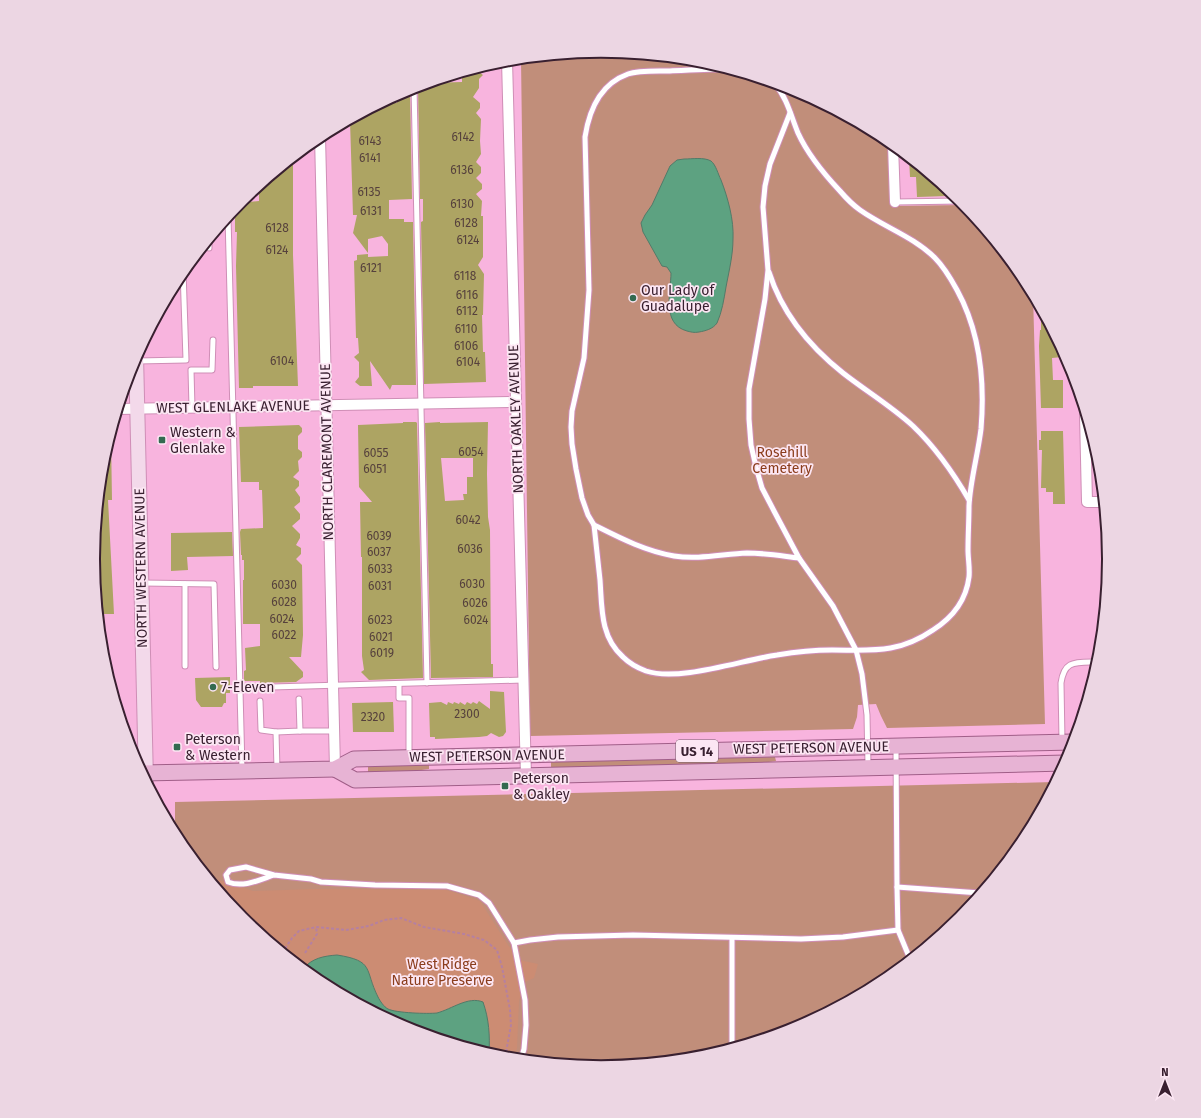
<svg xmlns="http://www.w3.org/2000/svg" width="1201" height="1118" font-family="'Fira Sans',sans-serif">
  <style>
    .green { fill: #c18e7a }
    .forest { fill: #cc8c73 }
    .water { fill: #5da281; stroke: #527b69 }
    .building { fill: #ada463; fill-rule: evenodd }
    .lines { fill: none; stroke-linecap: round; stroke-linejoin: round }
    .service-casing { stroke: #cf8eb6; stroke-width: 7 }
    .minor-casing { stroke: #cf8eb6; stroke-width: 12 }
    .secondary-casing { stroke: #cf8eb6; stroke-width: 16 }
    .primary-casing { stroke: #a05e88; stroke-width: 17 }
    .path { stroke: #b580a1; stroke-width: 2; stroke-dasharray: 3 2; stroke-linecap: butt }
    .service { stroke: #fff; stroke-width: 5 }
    .minor { stroke: #fff; stroke-width: 10 }
    .secondary { stroke: #f3d9ea; stroke-width: 14 }
    .primary { stroke: #e7b3d4; stroke-width: 15 }
    .poi-dot { fill: #336a50; stroke: #fce6f3; stroke-width: 1.5 }
    .labels { text-anchor: middle; dominant-baseline: central; stroke-width: 3.5; stroke-linejoin: round; paint-order: stroke }
    .number-label { font-size: 12px; fill: #56413d }
    .shield { fill: #fce6f3; stroke: #745b6a; stroke-width: 1 }
    .shield-label { font-size: 13px; font-weight: bold; fill: #392030 }
    .poi-label { font-size: 14px; fill: #392030; stroke: #fce6f3; text-anchor: start }
    .street-label { font-size: 14px; fill: #392030; stroke: #fce6f3 }
    .park-label { font-size: 14px; fill: #8b3d1c; stroke: #fce6f3 }
    .rim { fill: none; stroke: #392030; stroke-width: 2 }
  </style>
  <rect width="100%" height="100%" fill="#f8b4de"/>
  <g class="green">
    <polygon points="601,51 700,61 795,90 883,137 888,141 891,206 964,205 1023,277 1033,295 1045,724 887,728 881,716 876,704 858,705 857,717 853,729 530,736 521,59"/>
    <polygon points="775,757 776,761 762,763 551,768 551,762"/>
    <polygon points="429,764 429,769 414,771 368,772 368,766"/>
    <polygon points="1055,782 1023,841 960,918 883,982 795,1028 699,1057 600,1067 501,1057 406,1028 318,981 241,918 178,841 175,835 175,802"/>
  </g>
  <polygon class="forest" points="209,879 219,880 253,891 316,889 446,890 480,901 508,945 519,960 538,964 534,978 525,982 519,1001 517,1048 514,1058 501,1057 489,1053 490,1037 487,1011 471,1000 436,1013 425,1014 396,1011 387,1008 379,1000 374,989 365,964 304,968 303,969 241,918"/>
  <g class="water">
    <path d="M684,159C692,159 704,157 711,161C716,165 718,174 721,180C728,198 734,220 733,239C733,255 729,271 726,287C724,299 722,312 717,323C713,329 705,331 699,332C694,333 691,332 687,331C661,324 671,291 671,273L667,267L662,266L643,232L641,223L645,215L652,205L670,166L677,160Z"/>
    <path d="M337,955C375,961 364,969 378,997C380,1001 384,1007 388,1009C396,1013 428,1014 437,1013C452,1009 468,996 483,1002C489,1019 490,1036 489,1053L406,1028L318,981L303,969C312,958 324,956 337,955Z"/>
  </g>
  <g class="building">
    <polygon points="479,68 479,72 483,75 479,79 479,88 473,97 480,103 480,108 476,113 481,119 480,141 481,154 476,162 481,167 481,173 476,178 482,184 482,189 476,194 482,201 481,216 483,216 483,257 478,265 484,274 483,315 482,315 483,352 485,352 486,382 424,384 421,222 423,221 423,199 420,199 418,86 429,83 462,82 462,73"/>
    <polygon points="410,88 412,199 389,200 389,219 404,219 404,222 413,222 416,385 392,385 390,390 370,361 372,386 360,386 355,382 359,377 359,362 354,357 359,353 358,338 356,338 354,261 357,260 357,255 368,254 368,257 388,256 388,244 382,236 368,239 368,253 353,233 357,215 353,215 350,121 357,116 381,103 397,103 397,95"/>
    <polygon points="293,158 293,255 298,386 253,386 253,388 239,388 236,266 237,232 235,232 235,208 239,203 259,201 259,186"/>
    <polygon points="909,158 947,189 947,196 917,197 916,177 910,177"/>
    <polygon points="1041,310 1062,350 1062,357 1052,358 1053,380 1063,380 1063,408 1041,408 1039,346 1040,330 1041,330"/>
    <polygon points="403,422 416,422 417,423 423,678 369,680 361,672 364,670 362,656 362,557 361,557 360,502 372,502 359,487 358,425 403,423"/>
    <path d="M440,422V423L488,422L487,474L488,517L490,530L491,664H493V677L431,678L425,423ZM441,458H473V477H467V494H463L464,500L445,501Z"/>
    <polygon points="299,425 302,428 302,432 298,436 298,449 302,452 302,457 298,461 299,471 293,477 299,481 299,486 295,490 300,497 300,502 294,507 300,514 300,519 292,526 300,534 300,538 296,545 301,548 301,554 296,559 302,565 303,635 301,657 289,657 303,672 303,677 296,682 260,683 260,681 244,681 244,671 246,670 245,648 260,646 260,624 243,624 243,580 244,580 244,560 242,560 242,555 241,555 240,532 241,529 263,528 263,519 262,490 259,490 259,482 241,482 239,427"/>
    <polygon points="1041,431 1063,431 1065,504 1053,504 1053,492 1046,492 1046,488 1041,488 1042,450 1039,450 1039,440 1041,440"/>
    <polygon points="109,438 111,438 112,500 108,500 114,614 98,614 92,559 102,460"/>
    <polygon points="232,532 233,556 187,557 188,570 171,571 171,533"/>
    <polygon points="230,677 230,693 226,693 226,703 224,703 222,707 201,707 196,700 195,678"/>
    <polygon points="490,691 504,692 506,732 503,736 499,737 491,733 487,736 479,737 435,739 435,737 430,737 429,703 441,702 447,705 448,702 453,704 454,702 459,704 460,702 465,705 467,702 471,704 473,702 477,704 479,701 490,709"/>
    <polygon points="393,702 394,732 353,732 352,703"/>
  </g>
  <g class="lines">
    <g class="service-casing">
      <g id="service">
        <path d="M726,69C707,69 689,70 670,71C658,71 639,70 628,74C600,84 589,111 585,137L589,290L584,358L572,411L571,427L572,444L576,469L582,498L588,515L594,525C596,543 598,562 600,580C602,607 600,637 623,657C629,663 638,668 646,671C679,682 742,660 777,655C795,652 814,650 832,650C872,650 898,654 933,630C952,618 966,601 969,577C970,568 968,559 968,550C968,535 969,520 969,506C970,482 978,454 981,429C985,381 980,332 957,290C951,279 944,267 935,258C914,237 884,227 860,210C853,205 846,198 840,191C824,174 808,155 798,133C791,116 787,98 775,84"/>
        <polyline points="414,87 427,683"/>
        <polyline points="790,113 770,164 765,186 763,207 768,270 765,299 749,389 749,419 751,445 756,467 762,488 774,511 799,558 833,606 856,650 862,674 867,715 868,765"/>
        <polyline points="895,202 960,201"/>
        <polyline points="228,216 242,769"/>
        <polyline points="209,239 209,248"/>
        <path d="M769,272C782,313 809,346 843,373C866,391 891,406 913,426C935,447 954,474 969,500"/>
        <polyline points="137,361 186,360 183,270"/>
        <polyline points="192,408 191,370 212,370 213,340"/>
        <path d="M594,525C620,538 645,551 674,556C698,560 723,554 747,553C765,553 782,556 799,558"/>
        <polyline points="142,583 214,584 216,667"/>
        <polyline points="185,584 185,666"/>
        <polyline points="399,684 399,698 409,698 409,757"/>
        <polyline points="240,688 523,680"/>
        <polyline points="260,701 261,730 276,732 277,769"/>
        <polyline points="300,731 334,731"/>
        <polyline points="276,732 300,731 299,699"/>
        <path d="M1062,741L1061,683C1064,663 1072,662 1091,662"/>
        <polyline points="896,749 897,887 898,930 910,959"/>
        <path d="M274,875C259,880 243,888 228,882L226,875L230,870L246,867L274,875L311,879L321,882L375,885L447,886L479,895L489,903L514,943L525,1000L526,1025L524,1049L521,1059"/>
        <polyline points="897,887 980,893"/>
        <polyline points="514,943 530,940 558,937 633,935 801,939 843,937 898,930"/>
        <polyline points="732,1047 732,938"/>
      </g>
    </g>
    <g class="minor-casing">
      <g id="minor">
        <polyline points="507,60 526,777"/>
        <polyline points="320,136 335,769"/>
        <polyline points="893,145 895,202"/>
        <polyline points="118,409 516,402"/>
        <polyline points="1085,415 1087,502 1103,502"/>
      </g>
    </g>
    <g class="secondary-casing">
      <polyline id="secondary" points="136,355 146,781"/>
    </g>
    <g class="primary-casing">
      <g id="primary">
        <polyline points="335,769 355,780 1065,763"/>
        <polyline points="142,773 335,769 354,759 1073,742"/>
      </g>
    </g>
    <g class="path">
      <polyline points="283,953 286,947 292,938 299,931 316,927 346,930 369,926 384,920 401,918 424,927 464,934 484,940 497,950 502,967 510,1010 511,1025 505,1058"/>
      <polyline points="305,953 317,934 316,927"/>
    </g>
    <use href="#service" class="service"/>
    <use href="#minor" class="minor"/>
    <use href="#secondary" class="secondary"/>
    <use href="#primary" class="primary"/>
  </g>
  <g class="poi-dot">
    <circle cx="633" cy="298" r="4"/>
    <rect x="158" y="436" width="8" height="8" rx="2"/>
    <circle cx="213" cy="687" r="4"/>
    <rect x="173" y="743" width="8" height="8" rx="2"/>
    <rect x="501" y="782" width="8" height="8" rx="2"/>
  </g>
  <g class="labels">
    <g class="number-label">
      <text x="463" y="137">6142</text>
      <text x="370" y="141">6143</text>
      <text x="370" y="158">6141</text>
      <text x="462" y="170">6136</text>
      <text x="369" y="192">6135</text>
      <text x="462" y="204">6130</text>
      <text x="371" y="211">6131</text>
      <text x="466" y="223">6128</text>
      <text x="277" y="228">6128</text>
      <text x="468" y="240">6124</text>
      <text x="277" y="250">6124</text>
      <text x="371" y="268">6121</text>
      <text x="465" y="276">6118</text>
      <text x="467" y="295">6116</text>
      <text x="467" y="311">6112</text>
      <text x="466" y="329">6110</text>
      <text x="466" y="346">6106</text>
      <text x="282" y="361">6104</text>
      <text x="468" y="362">6104</text>
      <text x="471" y="452">6054</text>
      <text x="376" y="453">6055</text>
      <text x="375" y="469">6051</text>
      <text x="468" y="520">6042</text>
      <text x="379" y="536">6039</text>
      <text x="470" y="549">6036</text>
      <text x="379" y="552">6037</text>
      <text x="380" y="569">6033</text>
      <text x="472" y="584">6030</text>
      <text x="284" y="585">6030</text>
      <text x="380" y="586">6031</text>
      <text x="284" y="602">6028</text>
      <text x="475" y="603">6026</text>
      <text x="282" y="619">6024</text>
      <text x="380" y="620">6023</text>
      <text x="476" y="620">6024</text>
      <text x="284" y="635">6022</text>
      <text x="381" y="637">6021</text>
      <text x="382" y="653">6019</text>
      <text x="467" y="714">2300</text>
      <text x="373" y="717">2320</text>
    </g>
    <rect class="shield" x="676" y="740" width="42" height="22" rx="3"/>
    <g class="shield-label">
      <text x="697" y="751">US 14</text>
    </g>
    <g class="poi-label">
      <text x="641" y="290">Our Lady of<tspan x="641" dy="16">Guadalupe</tspan></text>
      <text x="170" y="432">Western &amp;<tspan x="170" dy="16">Glenlake</tspan></text>
      <text x="221" y="687">7-Eleven</text>
      <text x="185" y="739">Peterson<tspan x="185" dy="16">&amp; Western</tspan></text>
      <text x="513" y="778">Peterson<tspan x="513" dy="16">&amp; Oakley</tspan></text>
    </g>
    <g class="street-label">
      <text transform="translate(233 407) rotate(-1)">WEST GLENLAKE AVENUE</text>
      <text transform="translate(516 419) rotate(-92)">NORTH OAKLEY AVENUE</text>
      <text transform="translate(327 452) rotate(-91)">NORTH CLAREMONT AVENUE</text>
      <text transform="translate(141 568) rotate(-91)">NORTH WESTERN AVENUE</text>
      <text transform="translate(811 748) rotate(-1)">WEST PETERSON AVENUE</text>
      <text transform="translate(487 756) rotate(-1)">WEST PETERSON AVENUE</text>
    </g>
    <g class="park-label">
      <text x="782" y="452">Rosehill<tspan x="782" dy="16">Cemetery</tspan></text>
      <text x="442" y="964">West Ridge<tspan x="442" dy="16">Nature Preserve</tspan></text>
    </g>
  </g>
  <path d="M0 0H1201V1118H0ZM100 559a501 501 0 1 1 1002 0a501 501 0 1 1-1002 0Z" fill="#ecd6e3" fill-rule="evenodd"/>
  <path class="rim" d="M100 559a501 501 0 1 1 1002 0a501 501 0 1 1-1002 0Z"/>
  <g transform="translate(1165 1082)" stroke="#fce6f3" stroke-width="3" paint-order="stroke">
  <path d="M0-3L7 15L0 10L-7 15Z" fill="#392030"/>
  <text y="-6" font-size="11" font-weight="bold" text-anchor="middle" fill="#392030">N</text>
  </g>
</svg>
